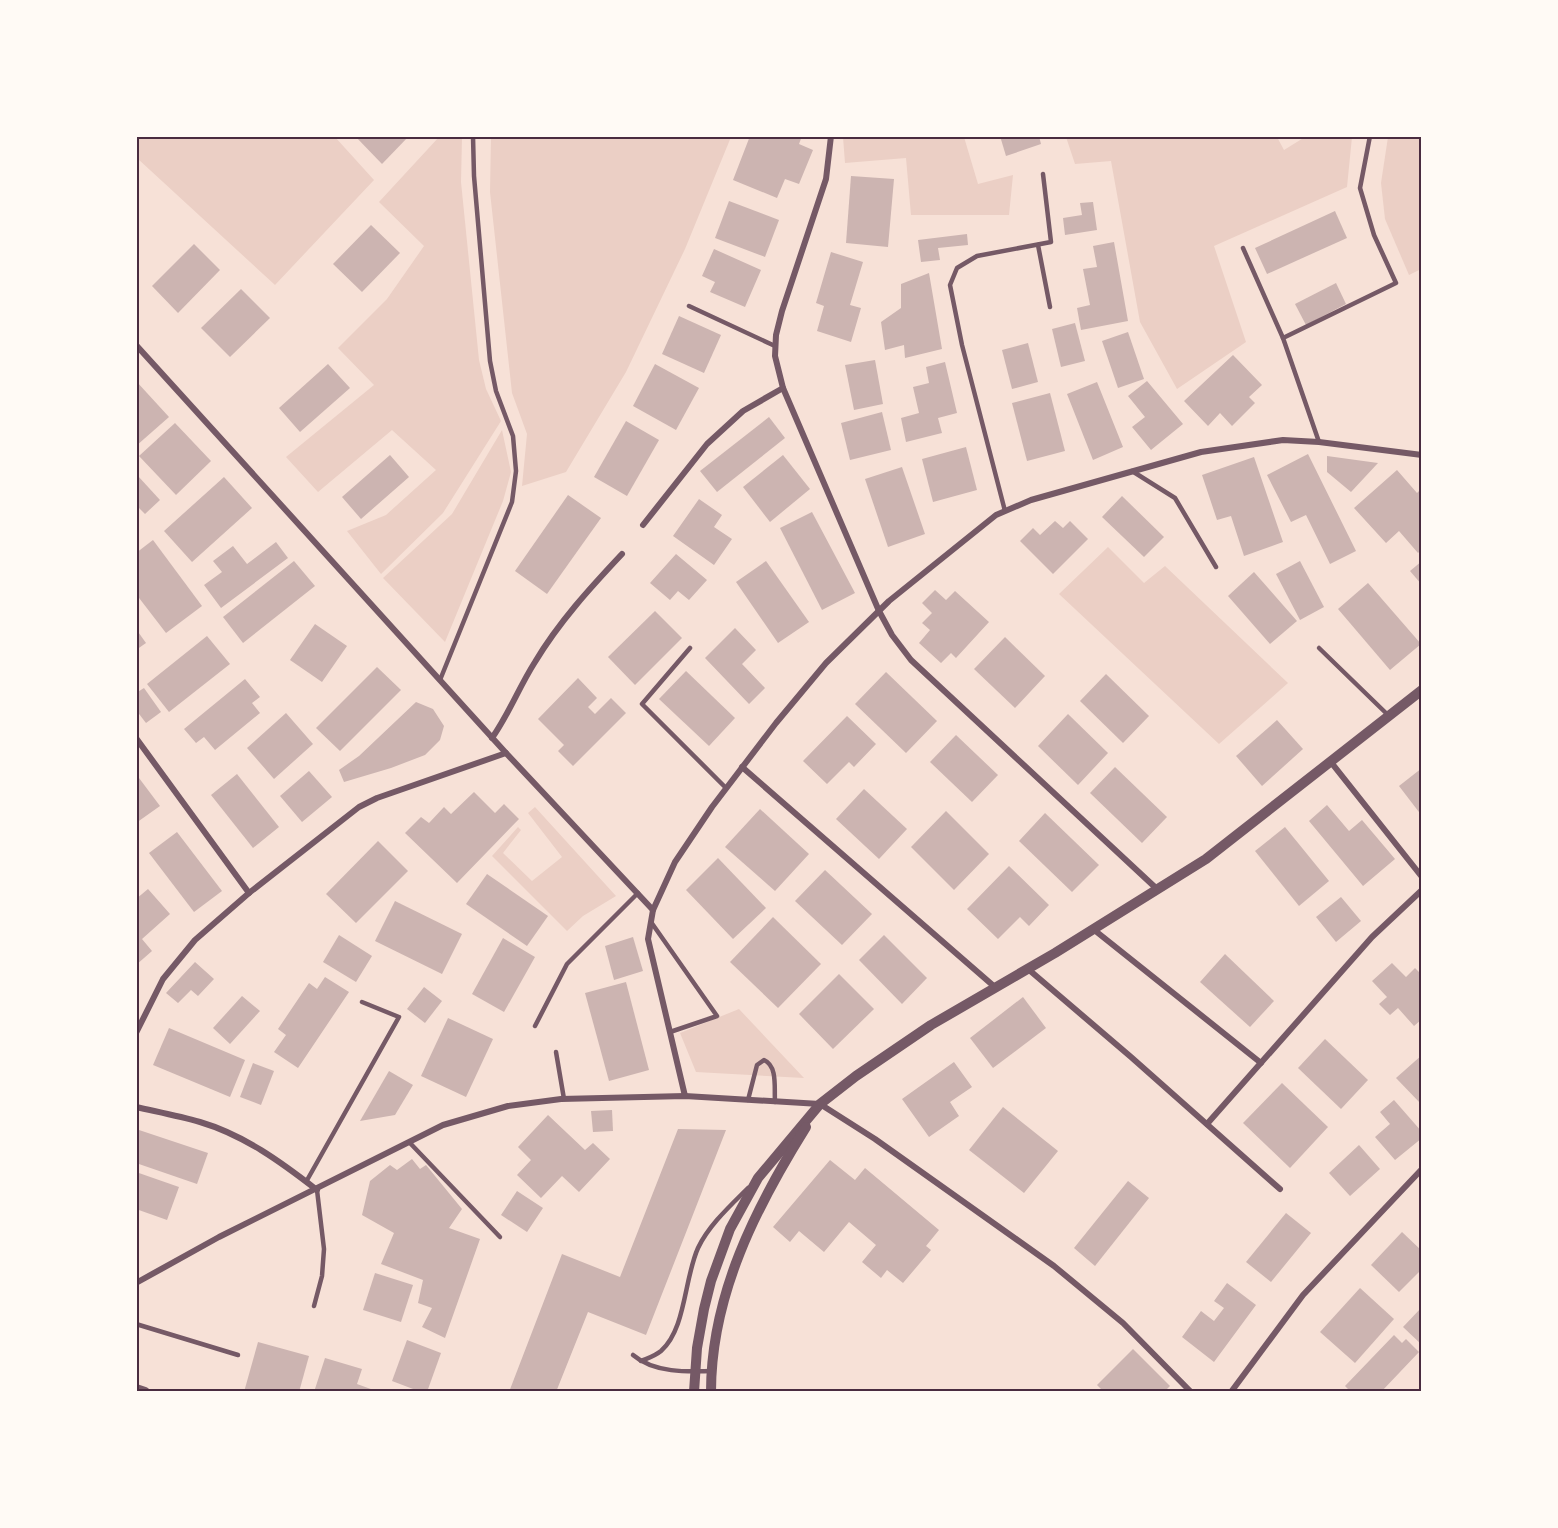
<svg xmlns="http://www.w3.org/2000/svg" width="1558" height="1528" font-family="'Sofia Sans Condensed',sans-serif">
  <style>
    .green { fill: #ebcfc5 }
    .building { fill: #ccb4b1 }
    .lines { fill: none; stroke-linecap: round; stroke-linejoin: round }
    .service { stroke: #755966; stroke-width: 4.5 }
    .minor { stroke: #755966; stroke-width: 6 }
    .tertiary { stroke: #755966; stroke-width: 10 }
    .neatline { fill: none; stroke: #4a2c40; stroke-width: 2 }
  </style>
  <rect width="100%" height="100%" fill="#f7e1d7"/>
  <g class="green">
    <polygon points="137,136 335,137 374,180 275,285 138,159 137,161"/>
    <polygon points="439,137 462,137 461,182 479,360 486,389 501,421 443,513 381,574 347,531 386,515 436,470 392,430 318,492 286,457 374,385 338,348 387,299 424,246 379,202"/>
    <polygon points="491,137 731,137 685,249 626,372 566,472 522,486 527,434 512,393 490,192"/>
    <polygon points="843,137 964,137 978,184 1013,175 1009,215 911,215 906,158 845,163"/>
    <polygon points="1066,137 1277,137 1284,150 1305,137 1352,137 1347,187 1214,246 1246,342 1177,389 1140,322 1111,161 1075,164"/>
    <polygon points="1388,137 1421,137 1421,269 1409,275 1385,219 1381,183"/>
    <polygon points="502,430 511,472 503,501 445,642 383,578 452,514"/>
    <polygon points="1108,547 1144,583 1165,566 1288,683 1219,744 1059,594"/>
    <polygon points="535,807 616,896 583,916 567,931 492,856 518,827 521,830 503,853 532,881 562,857 528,813"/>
    <polygon points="739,1009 804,1078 696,1072 680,1033"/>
  </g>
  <g class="building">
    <polygon points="355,136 409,136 382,164"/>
    <polygon points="750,136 802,136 799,144 813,150 799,184 785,179 777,198 733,180"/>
    <polygon points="1000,136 1039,136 1041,144 1006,156"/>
    <polygon points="851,176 894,179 888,247 846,243"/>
    <polygon points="729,201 779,220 765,257 715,238"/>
    <polygon points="1093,202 1097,230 1065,235 1063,218 1082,215 1080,203"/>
    <polygon points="1335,211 1347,238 1267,274 1255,248"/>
    <polygon points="371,225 400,253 362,292 333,264"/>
    <polygon points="967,234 968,245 938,248 940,260 921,262 918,240"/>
    <polygon points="1114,242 1128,321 1081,330 1077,308 1090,305 1083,269 1097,267 1093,246"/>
    <polygon points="194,244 220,270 178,313 152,286"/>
    <polygon points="714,249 761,270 745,307 710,292 715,282 702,276"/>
    <polygon points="831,252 863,262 850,305 861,308 851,342 817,331 824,306 816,303"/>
    <polygon points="929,273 942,349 905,358 904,345 885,350 881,322 901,308 901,284"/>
    <polygon points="1336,283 1346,304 1306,325 1295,304"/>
    <polygon points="241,289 270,318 230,357 201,328"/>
    <polygon points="679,316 721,335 704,373 662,354"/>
    <polygon points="1075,323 1085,361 1061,367 1052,329"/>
    <polygon points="1128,332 1144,379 1118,388 1102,341"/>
    <polygon points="1028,343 1038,382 1012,389 1002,350"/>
    <polygon points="1233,355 1262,385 1249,397 1255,403 1232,426 1220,413 1208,426 1184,401"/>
    <polygon points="875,360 883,404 854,410 845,365"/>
    <polygon points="945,362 957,413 938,418 942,433 906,442 901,418 919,413 913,387 929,383 926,367"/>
    <polygon points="328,364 350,388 300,432 279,408"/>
    <polygon points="655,364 699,388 676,430 633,406"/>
    <polygon points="136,381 169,417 136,446"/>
    <polygon points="1147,381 1183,424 1151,450 1132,427 1145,417 1128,396"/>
    <polygon points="1097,382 1123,447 1093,460 1067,394"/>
    <polygon points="1050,393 1065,451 1027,461 1012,403"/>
    <polygon points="882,412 891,450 850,460 841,423"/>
    <polygon points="769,417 785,438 717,492 700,471"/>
    <polygon points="626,421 659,440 627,496 594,477"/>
    <polygon points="175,423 211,461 176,495 139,456"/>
    <polygon points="966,447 977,490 933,502 922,459"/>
    <polygon points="1308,454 1356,551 1330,564 1306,515 1291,522 1267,475"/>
    <polygon points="390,455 409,477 361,519 342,497"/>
    <polygon points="783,455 810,489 770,522 743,487"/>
    <polygon points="1327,456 1378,463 1351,492 1327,472"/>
    <polygon points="1254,457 1283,542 1244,556 1231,516 1217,520 1202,475"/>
    <polygon points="902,467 925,534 888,547 865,479"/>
    <polygon points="1397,470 1417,493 1422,488 1422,549 1418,553 1399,531 1386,543 1354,508"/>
    <polygon points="138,476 160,500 145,514 136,505"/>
    <polygon points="224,477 252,508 192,562 164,531"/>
    <polygon points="568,495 601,518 547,594 515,571"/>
    <polygon points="1122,496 1164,537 1144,557 1102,517"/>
    <polygon points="699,499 722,515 714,527 732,539 714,565 673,536"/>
    <polygon points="812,512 855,593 822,610 780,528"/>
    <polygon points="1055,521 1063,528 1070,521 1088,539 1053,574 1020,541 1033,528 1040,535"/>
    <polygon points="153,540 202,606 166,633 136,594 136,553"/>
    <polygon points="276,542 288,558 221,608 204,585 222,572 213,561 233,546 247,564"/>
    <polygon points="676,554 707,580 689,600 678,591 670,600 650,583"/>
    <polygon points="294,561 315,586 243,643 223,617"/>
    <polygon points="766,561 809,622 778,643 736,582"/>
    <polygon points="1300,561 1324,607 1300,620 1276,574"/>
    <polygon points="1422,561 1422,585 1410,571"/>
    <polygon points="1254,572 1297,621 1270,644 1228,596"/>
    <polygon points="1368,583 1421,644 1390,670 1338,609"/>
    <polygon points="935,590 946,600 955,591 989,622 956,658 951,653 941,663 919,643 930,630 922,623 932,613 922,603"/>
    <polygon points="655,611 682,638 635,685 608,657"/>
    <polygon points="315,624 347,646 322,682 290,660"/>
    <polygon points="735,628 756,650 742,664 765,688 749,704 705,658"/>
    <polygon points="136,629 146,643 136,650"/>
    <polygon points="207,636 230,664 169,712 147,684"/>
    <polygon points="1005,637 1045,676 1015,708 974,669"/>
    <polygon points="377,667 401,690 340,751 316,728"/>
    <polygon points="686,671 735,718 709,746 659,699"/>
    <polygon points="886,672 937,721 906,753 855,704"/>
    <polygon points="1106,674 1149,716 1123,743 1080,701"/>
    <polygon points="578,678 597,698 588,707 595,714 611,698 626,713 573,766 558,751 564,745 538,719"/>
    <polygon points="245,679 260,697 252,703 260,713 215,750 204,737 196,743 184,729"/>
    <polygon points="144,688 161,712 146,723 136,710 136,693"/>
    <polygon points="416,702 433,709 444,726 440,740 425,755 391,768 344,782 339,770 359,756"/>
    <polygon points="286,713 313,744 274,779 247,748"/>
    <polygon points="1068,714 1108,753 1078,785 1038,746"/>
    <polygon points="847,716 876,744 854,767 849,762 827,784 803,761"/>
    <polygon points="1277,720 1303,749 1262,786 1236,756"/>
    <polygon points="956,735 998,775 972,802 930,762"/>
    <polygon points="1115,767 1167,817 1142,843 1090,793"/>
    <polygon points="1422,768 1422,816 1399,786"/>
    <polygon points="309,771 332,797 302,822 280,796"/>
    <polygon points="136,774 160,806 136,823"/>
    <polygon points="237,774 279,827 253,848 211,795"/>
    <polygon points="864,789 907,829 879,859 836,819"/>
    <polygon points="474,792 495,813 504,804 519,819 457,883 405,833 421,817 429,823 444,807 451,814"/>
    <polygon points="1327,805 1349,831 1362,820 1395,859 1363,886 1309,821"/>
    <polygon points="760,809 809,854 775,891 725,847"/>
    <polygon points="946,811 989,854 954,890 911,847"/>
    <polygon points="1045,813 1099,865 1072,892 1019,841"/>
    <polygon points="1285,827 1329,881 1299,906 1255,851"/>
    <polygon points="177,832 222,891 194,912 149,853"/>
    <polygon points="378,841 408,871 356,923 326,894"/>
    <polygon points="718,858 766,908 733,939 686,890"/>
    <polygon points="1009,866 1049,905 1029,926 1020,917 998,939 967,909"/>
    <polygon points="825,870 872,914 842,945 795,901"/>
    <polygon points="487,874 548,916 527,946 466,904"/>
    <polygon points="148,889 170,914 142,939 152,951 136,965 136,899"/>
    <polygon points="1341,897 1361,921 1336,942 1316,917"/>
    <polygon points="395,901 462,934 442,974 375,941"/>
    <polygon points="773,917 821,964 778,1008 730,962"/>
    <polygon points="339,935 372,956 356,982 323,962"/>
    <polygon points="884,935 927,978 902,1004 859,960"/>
    <polygon points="633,937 643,971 614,980 605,946"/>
    <polygon points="503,938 535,957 504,1012 472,994"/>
    <polygon points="1225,954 1274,1001 1250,1027 1200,982"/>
    <polygon points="195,962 214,979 198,996 191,990 178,1003 166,993"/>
    <polygon points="1392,963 1406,977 1415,968 1422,975 1422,1019 1414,1026 1398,1008 1390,1015 1379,1004 1387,997 1372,981"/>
    <polygon points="839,974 874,1009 833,1049 799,1014"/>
    <polygon points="325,977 349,992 298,1068 274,1052 286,1035 278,1029 309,983 317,989"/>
    <polygon points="626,982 649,1070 609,1081 585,993"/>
    <polygon points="424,987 442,1001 425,1023 407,1009"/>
    <polygon points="242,996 260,1011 230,1044 213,1028"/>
    <polygon points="1023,997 1046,1028 993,1068 970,1038"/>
    <polygon points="448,1018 493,1039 466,1097 421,1076"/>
    <polygon points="169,1028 245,1060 230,1097 153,1065"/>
    <polygon points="1325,1039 1368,1080 1341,1109 1298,1068"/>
    <polygon points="1422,1055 1422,1105 1396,1078"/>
    <polygon points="954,1062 972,1087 950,1102 959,1116 929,1137 902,1099"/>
    <polygon points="253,1063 274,1071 261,1105 240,1097"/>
    <polygon points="389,1071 413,1085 395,1115 360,1121"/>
    <polygon points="1282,1083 1328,1127 1290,1168 1243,1123"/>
    <polygon points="1394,1100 1422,1132 1422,1138 1395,1160 1375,1137 1390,1124 1380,1112"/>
    <polygon points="1003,1107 1058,1151 1024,1193 969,1150"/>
    <polygon points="612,1110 613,1131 593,1132 591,1111"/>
    <polygon points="548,1115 585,1150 593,1143 610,1159 579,1192 562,1176 541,1198 517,1175 531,1160 518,1147"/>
    <polygon points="136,1129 208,1153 197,1184 136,1163"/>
    <polygon points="678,1129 726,1130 646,1335 588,1312 556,1392 509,1392 562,1254 620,1277"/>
    <polygon points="1359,1145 1380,1169 1350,1196 1329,1173"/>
    <polygon points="412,1159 420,1169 426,1165 462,1209 449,1228 480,1239 445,1338 422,1327 432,1308 418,1303 423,1280 381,1264 394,1233 362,1215 370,1181 390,1165 397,1170"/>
    <polygon points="830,1160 855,1180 865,1168 939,1230 926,1246 931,1250 903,1283 887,1270 881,1278 862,1262 876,1245 849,1222 824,1252 799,1231 790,1242 773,1227"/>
    <polygon points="136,1172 179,1187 167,1220 136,1209"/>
    <polygon points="1128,1181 1149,1198 1095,1266 1074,1248"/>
    <polygon points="517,1191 543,1208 527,1232 501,1215"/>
    <polygon points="1286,1213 1311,1233 1271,1282 1246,1262"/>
    <polygon points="1402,1232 1422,1251 1422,1269 1399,1292 1371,1265"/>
    <polygon points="375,1273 413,1285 401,1322 363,1310"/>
    <polygon points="1227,1283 1256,1305 1214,1362 1182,1337 1201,1311 1214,1321 1224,1308 1214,1301"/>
    <polygon points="1360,1288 1394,1319 1355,1363 1320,1332"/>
    <polygon points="1422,1307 1422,1345 1403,1327"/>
    <polygon points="1394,1335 1402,1343 1406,1339 1419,1352 1381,1392 1351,1392 1345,1386"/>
    <polygon points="407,1340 441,1353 427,1392 421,1392 392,1381"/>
    <polygon points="258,1342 309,1356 299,1392 244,1392"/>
    <polygon points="1133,1349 1170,1386 1164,1392 1104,1392 1097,1385"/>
    <polygon points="325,1358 362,1369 357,1384 379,1392 314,1392"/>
  </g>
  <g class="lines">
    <g class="service">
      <polyline points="1038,245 1050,307"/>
      <polyline points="1243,248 1283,338"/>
      <polyline points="689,306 775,346"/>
      <polyline points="1319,442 1283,338 1396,283 1374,235 1360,188 1370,136"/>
      <polyline points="1132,471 1175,498 1216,567"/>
      <polyline points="1005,511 962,345 950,285 957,268 977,256 1051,242 1043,174"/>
      <polyline points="690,648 642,704 726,788"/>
      <polyline points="1319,648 1388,715"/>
      <polyline points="440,680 512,502 516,471 513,436 496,391 490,361 474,176 473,136"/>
      <polyline points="651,922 717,1016 670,1032"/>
      <polyline points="535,1026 567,964 638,893"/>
      <polyline points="556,1052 564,1099"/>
      <path d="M748,1100L757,1065L764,1060C778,1066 774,1089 775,1102"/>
      <polyline points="410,1143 500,1237"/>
      <polyline points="306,1182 399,1017 362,1002"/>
      <polyline points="314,1306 322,1276 324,1249 317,1190"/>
      <polyline points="136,1324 238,1355"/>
      <path d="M633,1355C654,1373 687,1372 713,1371"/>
      <path d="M641,1361C648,1358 655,1356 661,1351C686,1329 684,1279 698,1248C709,1225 730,1206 748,1188"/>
    </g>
    <g class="minor">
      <polyline points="831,136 826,179 782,311 776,335 775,356 783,388 879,611 892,635 911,660 1157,889"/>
      <polyline points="136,345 506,753 653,910"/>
      <polyline points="643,525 707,444 743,411 783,388"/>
      <polyline points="136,738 249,893"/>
      <path d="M492,738C509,714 519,687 535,662C559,622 590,588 622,554"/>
      <polyline points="1330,761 1422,877"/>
      <polyline points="742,767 996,988"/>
      <polyline points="1093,929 1261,1063"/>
      <polyline points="1028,969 1131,1057 1280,1189"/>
      <polyline points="136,1033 163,979 195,940 249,893 359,807 377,798 506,753"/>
      <polyline points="685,1096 648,939 653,910 675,862 712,807 776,723 826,663 889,601 996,515 1031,500 1201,452 1283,440 1319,442 1422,455"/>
      <path d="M136,1107C158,1112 179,1116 200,1122C244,1135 281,1162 317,1190"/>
      <polyline points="1207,1124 1372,937 1422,890"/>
      <polyline points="136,1283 219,1237 443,1125 508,1106 561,1099 685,1096 820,1104 875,1139 1054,1266 1123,1323 1191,1392"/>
      <polyline points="1231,1392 1303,1295 1422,1169"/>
    </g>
    <g class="tertiary">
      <polyline points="136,1389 145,1392"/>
      <polyline points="694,1392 697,1348 704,1309 711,1281 730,1229 758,1178 820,1104 856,1076 931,1025 1055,953 1206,859 1422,690"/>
      <path d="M711,1392C711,1295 756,1207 806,1127"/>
    </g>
  </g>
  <rect width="1558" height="1528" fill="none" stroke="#fffaf5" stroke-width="276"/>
  <rect x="138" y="138" width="1282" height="1252" class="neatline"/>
</svg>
